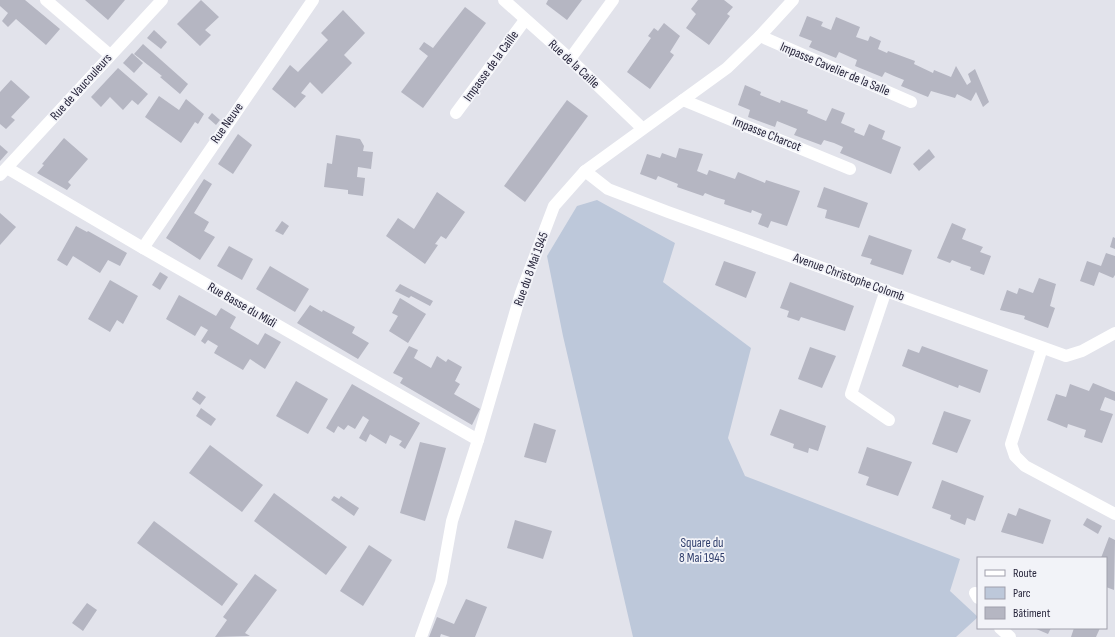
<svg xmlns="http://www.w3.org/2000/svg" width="1115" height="637" font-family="'Sofia Sans Condensed',sans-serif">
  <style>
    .green { fill: #bdc8da }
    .building { fill: #b5b6c2 }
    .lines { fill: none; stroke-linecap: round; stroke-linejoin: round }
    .street { stroke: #fff; stroke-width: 12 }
    .labels { text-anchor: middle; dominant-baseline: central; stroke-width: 3.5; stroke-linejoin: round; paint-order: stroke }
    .street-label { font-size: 13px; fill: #26243a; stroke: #f2f3f8 }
    .park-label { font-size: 13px; fill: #32406d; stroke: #f2f3f8 }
  </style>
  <rect width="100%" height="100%" fill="#e2e3eb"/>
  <polygon class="green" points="597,200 675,243 663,282 751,348 728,438 745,476 960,559 950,591 978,617 956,637 633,637 563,336 547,256 577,206"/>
  <g class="building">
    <polygon points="0,0 25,0 60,29 46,45 16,19 8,27 2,21 8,13 0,6"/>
    <polygon points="85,0 125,0 108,20"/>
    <polygon points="201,0 219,17 205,30 211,35 200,46 177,24"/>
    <polygon points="548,0 582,0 567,20 546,4"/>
    <polygon points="698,0 724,0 733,7 727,14 730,16 709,45 686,28 696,14 691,9"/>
    <polygon points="465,7 486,23 423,108 401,92 428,56 419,49 424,42 433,48"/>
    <polygon points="343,10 365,33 344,55 352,63 322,94 310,82 301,93 306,96 295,108 272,89 290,65 298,72 328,40 321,33"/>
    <polygon points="807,16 823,22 821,26 831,30 836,17 860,27 856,37 868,41 870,36 881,41 878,49 887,53 888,51 915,61 914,64 933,73 934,70 951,77 956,66 967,85 971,82 968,74 975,69 989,102 983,107 976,92 971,101 957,94 955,98 931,91 928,97 901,86 904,80 894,76 885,72 882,77 855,66 857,60 839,52 836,58 809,47 812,41 799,36"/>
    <polygon points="664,23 680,36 670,52 674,55 650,89 627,72 651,38 648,36 654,28 658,31"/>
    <polygon points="154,30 167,42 161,49 147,38"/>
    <polygon points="143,44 188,84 180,94 160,77 162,76 134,54"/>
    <polygon points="132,53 143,63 134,73 123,63"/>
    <polygon points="118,68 148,94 138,105 132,100 123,110 110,97 101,107 91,97"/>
    <polygon points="11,80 30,97 11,117 15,120 6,129 0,124 0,92"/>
    <polygon points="745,85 761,92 760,95 780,103 781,100 808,110 807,113 826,121 832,108 845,113 841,123 855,129 854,132 864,136 869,124 885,131 882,139 901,147 891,174 840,153 843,147 834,143 824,140 821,145 794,135 797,129 777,121 775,127 748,117 750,110 738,105"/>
    <polygon points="159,96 179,110 186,99 204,114 198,124 195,122 181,143 145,117"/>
    <polygon points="567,100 588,116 525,202 504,186"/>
    <polygon points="212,113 220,120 216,125 208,118"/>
    <polygon points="238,134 252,145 233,174 218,164"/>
    <polygon points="336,135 360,139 364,146 363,151 373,152 371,169 358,167 357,177 365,178 363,196 348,194 348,190 324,187 327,163 332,164"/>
    <polygon points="64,138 88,159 68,182 71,185 67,190 37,173 44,165 42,164"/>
    <polygon points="0,145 8,152 0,161"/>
    <polygon points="679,148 703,154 697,171 707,175 709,170 735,179 738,172 765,183 766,180 800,191 787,226 771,221 768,228 758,224 762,214 752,210 751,213 724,204 725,200 715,197 705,193 703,196 677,187 678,184 658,176 656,180 640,174 647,154 660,158 662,153 676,158"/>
    <polygon points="929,149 935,157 919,171 913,164"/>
    <polygon points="204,179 212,184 194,213 209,222 204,231 215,237 200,260 166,238"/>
    <polygon points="824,187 868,203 859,228 825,218 827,210 817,207"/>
    <polygon points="437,192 465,212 446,239 441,236 435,244 438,245 425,264 386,236 398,218 414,229"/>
    <polygon points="0,213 16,227 0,245"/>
    <polygon points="282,221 289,226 283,235 275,231"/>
    <polygon points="952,223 966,229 962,239 983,247 980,252 991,256 984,275 970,270 971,267 962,264 952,260 950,263 937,258"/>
    <polygon points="76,226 87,232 88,231 127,253 120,266 108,260 100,273 73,256 67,266 57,260"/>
    <polygon points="869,235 912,250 903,275 870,264 872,259 861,256"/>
    <polygon points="1113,237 1115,238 1115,249 1110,247"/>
    <polygon points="229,246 253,259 242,280 217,266"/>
    <polygon points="1106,253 1115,256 1115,275 1113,278 1099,272 1094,286 1080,281 1087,261 1101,266"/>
    <polygon points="724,261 756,272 746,298 715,285"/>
    <polygon points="270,266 309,289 295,312 256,289"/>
    <polygon points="160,272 168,277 160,290 152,285"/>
    <polygon points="1039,278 1056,284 1050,306 1055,308 1048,328 1024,319 1025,316 1000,310 1007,290 1017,294 1019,288 1033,293"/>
    <polygon points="110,280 138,296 123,324 117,320 110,332 88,319"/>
    <polygon points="790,282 854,306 845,331 801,317 799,321 787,317 789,311 780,308"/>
    <polygon points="400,284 433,301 430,306 411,296 409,298 395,291"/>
    <polygon points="179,295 216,316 221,308 236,317 230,328 258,345 265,333 281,342 265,369 250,359 243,370 214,353 218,346 208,340 205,344 201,341 208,330 201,326 195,336 166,319"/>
    <polygon points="400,298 426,314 408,343 389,331 398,316 392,313"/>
    <polygon points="310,305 322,312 323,310 355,327 352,333 369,343 358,359 297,323"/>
    <polygon points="409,346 418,350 414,358 431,368 437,356 446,362 448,359 462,367 455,381 460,384 454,394 480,409 472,425 400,383 403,378 393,373"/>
    <polygon points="922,346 988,370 980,393 959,385 958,388 902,366 908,349 919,353"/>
    <polygon points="810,347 836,356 822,388 798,379"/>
    <polygon points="296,381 328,399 308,434 276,416"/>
    <polygon points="1093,383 1115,392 1115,401 1105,397 1100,410 1113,414 1102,443 1084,437 1086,430 1068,424 1067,428 1047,420 1056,394 1066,397 1070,384 1089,391"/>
    <polygon points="352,384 420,423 405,449 399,445 402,441 390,435 386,444 370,434 366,442 359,438 369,420 363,416 355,429 348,425 344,430 338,426 334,433 326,428"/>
    <polygon points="197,391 206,397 200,405 192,399"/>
    <polygon points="201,408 216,419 211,426 196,416"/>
    <polygon points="780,409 826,426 818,451 809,448 808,453 793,448 794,444 770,435"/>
    <polygon points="944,411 971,420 957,453 932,444"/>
    <polygon points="534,423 556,430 546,463 524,457"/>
    <polygon points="420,442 446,448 425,521 400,513"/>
    <polygon points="210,445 263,485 242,512 189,473"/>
    <polygon points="867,447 912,462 898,496 866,485 869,477 858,473"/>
    <polygon points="942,480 984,496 975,521 967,518 965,525 950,519 951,515 932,508"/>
    <polygon points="274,493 347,547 326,575 254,521"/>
    <polygon points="334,496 339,499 341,496 359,508 354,516 331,500"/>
    <polygon points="1019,508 1051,520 1043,544 1001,532 1008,513 1016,516"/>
    <polygon points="1087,518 1102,526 1098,534 1083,525"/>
    <polygon points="515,520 552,531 543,559 507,548"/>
    <polygon points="154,521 238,584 222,606 137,543"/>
    <polygon points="1109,537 1115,540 1114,590 1106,587 1106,558 1101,558"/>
    <polygon points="369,545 392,560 363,606 340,591"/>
    <polygon points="255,574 277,590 245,633 250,636 215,637 227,620 223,617"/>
    <polygon points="466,599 487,607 475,637 450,637 441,634 440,637 429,637 437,617 454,624"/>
    <polygon points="87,603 97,610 83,631 72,623"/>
    <polygon points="1034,628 1051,628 1048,634"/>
    <polygon points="1074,628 1100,628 1096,637 1071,637"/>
  </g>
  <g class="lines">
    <g class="street">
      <polyline points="46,0 110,55"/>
      <polyline points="504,0 570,59 642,128"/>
      <polyline points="760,36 911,102"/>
      <polyline points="570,59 613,0"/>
      <polyline points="683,100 850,169"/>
      <polyline points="456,113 525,20"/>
      <polyline points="7,168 143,248 478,440"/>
      <polyline points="585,171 608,189 668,212 1066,356 1082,351 1115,333"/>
      <polyline points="0,175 162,0"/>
      <polyline points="143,248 313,0"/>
      <polyline points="886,290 851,394 889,420"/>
      <polyline points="1042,348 1011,444 1015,456 1025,466 1115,514"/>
      <polyline points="975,593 978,598"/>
      <polyline points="1000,628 1010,637"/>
      <polyline points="421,637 441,582 452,521 478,440 521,293 554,206 585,171 727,68 760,36 793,0"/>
    </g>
  </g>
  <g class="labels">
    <g class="street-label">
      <text transform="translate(574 64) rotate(43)">Rue de la Caille</text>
      <text transform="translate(491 66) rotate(-54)">Impasse de la Caille</text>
      <text transform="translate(835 69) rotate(23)">Impasse Cavelier de la Salle</text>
      <text transform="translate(81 87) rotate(-48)">Rue de Vaucouleurs</text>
      <text transform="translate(227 123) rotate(-55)">Rue Neuve</text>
      <text transform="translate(767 134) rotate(22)">Impasse Charcot</text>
      <text transform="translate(531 269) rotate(-70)">Rue du 8 Mai 1945</text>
      <text transform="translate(849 277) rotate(20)">Avenue Christophe Colomb</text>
      <text transform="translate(242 305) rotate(30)">Rue Basse du Midi</text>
    </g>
    <g class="park-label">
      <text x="702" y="543">Square du<tspan x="702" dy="15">8 Mai 1945</tspan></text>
    </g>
  </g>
  <rect x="977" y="557" width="130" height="72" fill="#f2f3f8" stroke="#a0a0ac"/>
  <rect x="985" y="570" width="20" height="6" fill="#ffffff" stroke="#a0a0ac"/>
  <text x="1013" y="577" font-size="12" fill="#26243a">Route</text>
  <rect x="985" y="587" width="20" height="12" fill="#bdc8da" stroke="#a0a0ac"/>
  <text x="1013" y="597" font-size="12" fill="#26243a">Parc</text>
  <rect x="985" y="607" width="20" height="12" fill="#b5b6c2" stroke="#a0a0ac"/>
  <text x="1013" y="617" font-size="12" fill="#26243a">Bâtiment</text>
</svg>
